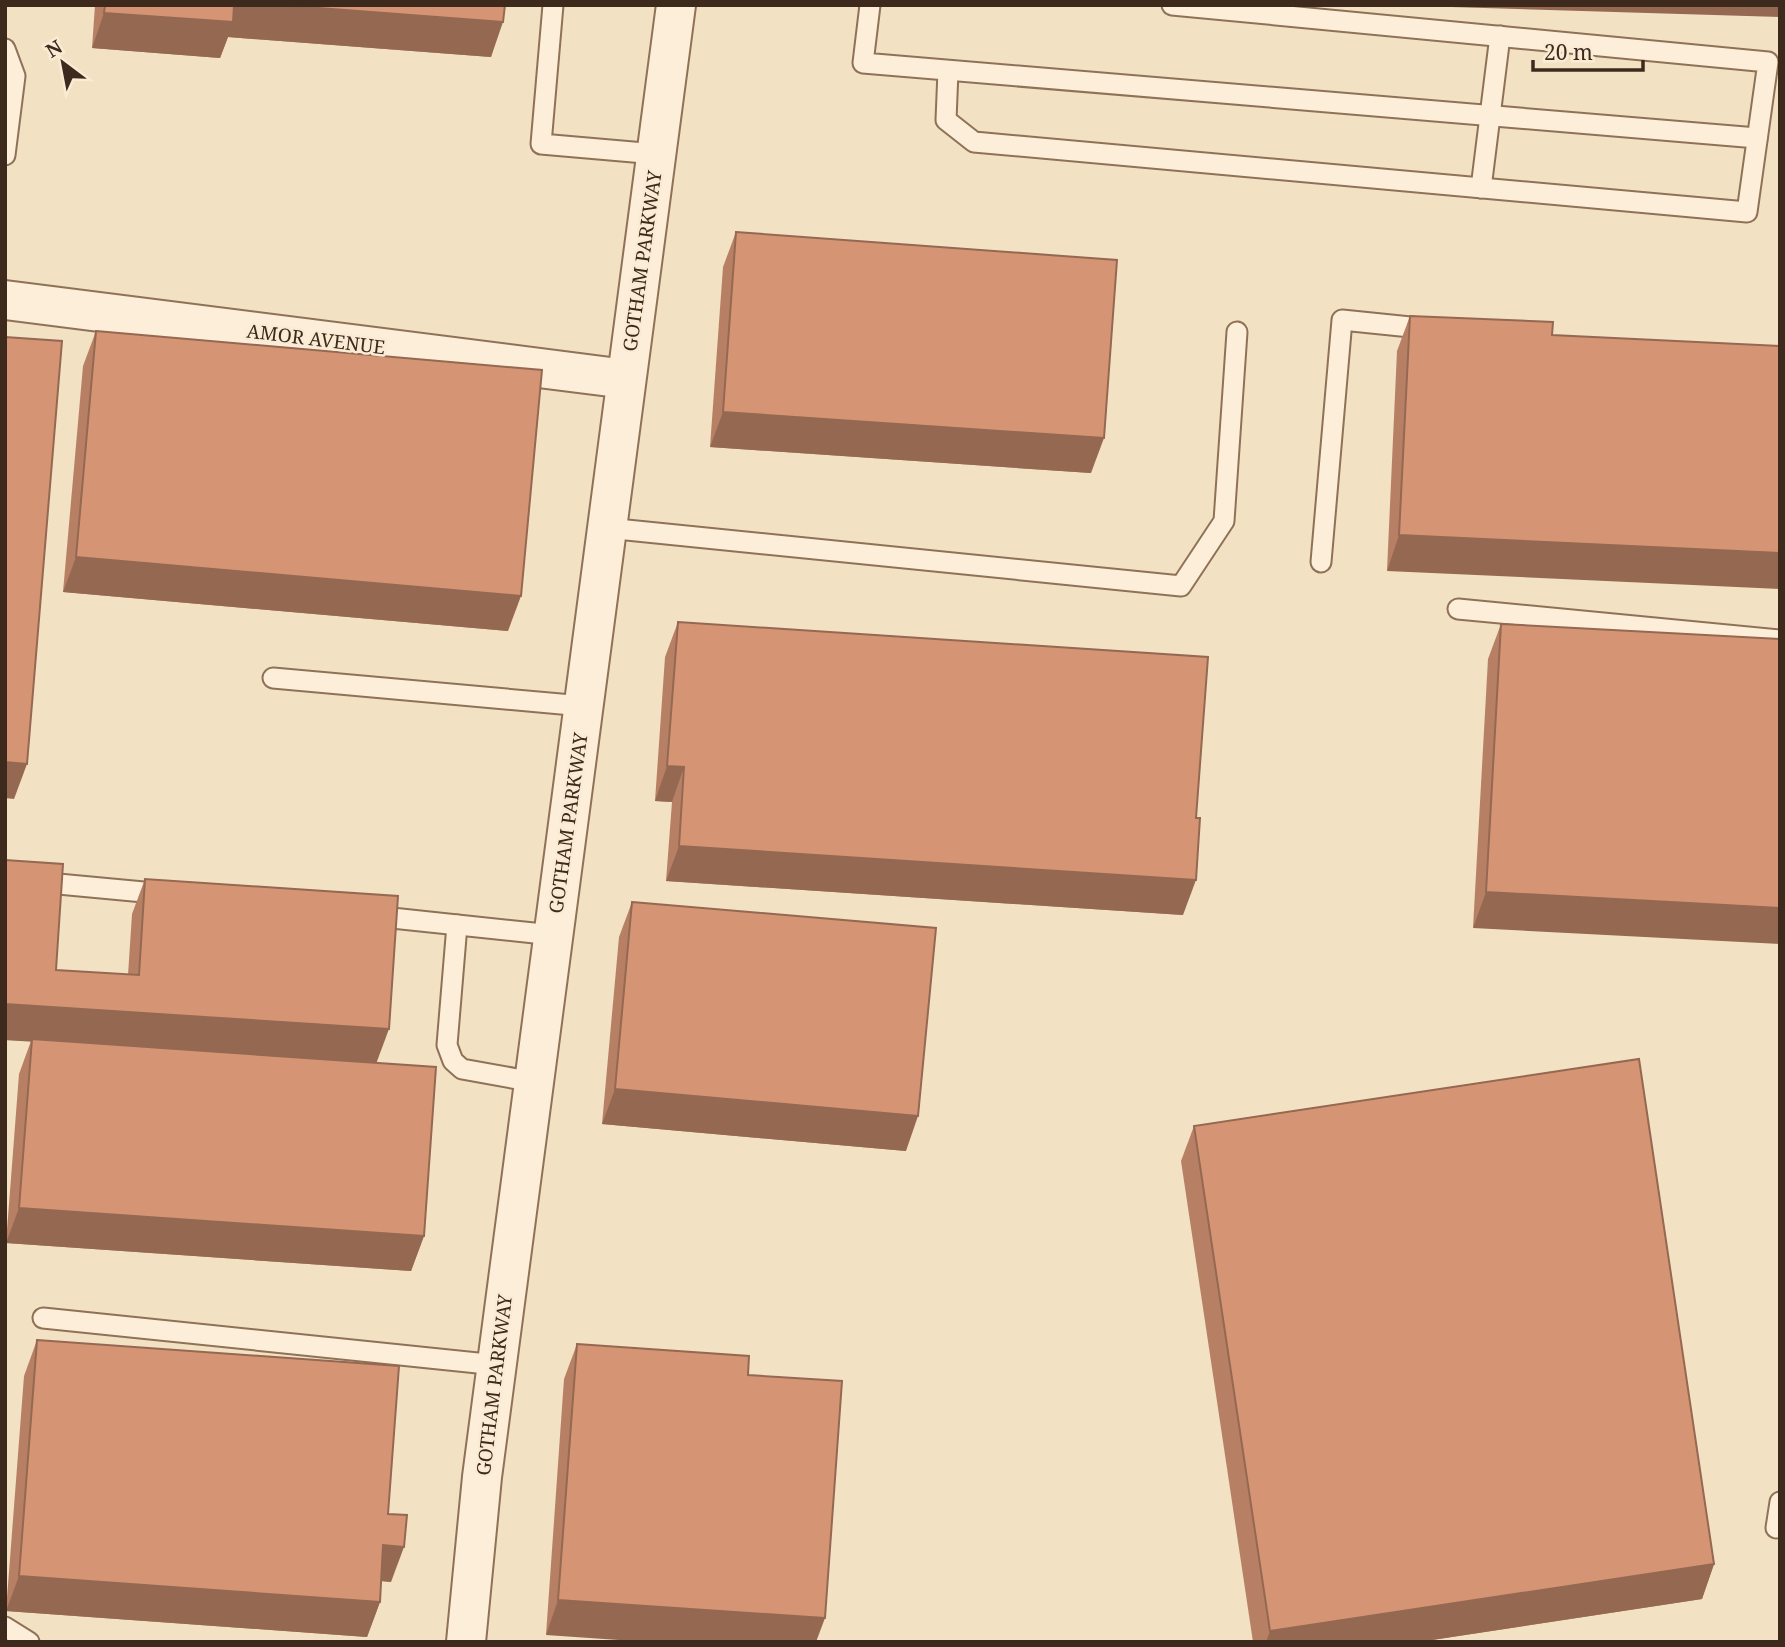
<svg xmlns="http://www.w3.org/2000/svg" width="1785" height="1647" font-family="'Noto Serif',serif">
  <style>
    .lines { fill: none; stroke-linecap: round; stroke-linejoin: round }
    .service-casing { stroke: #8f7157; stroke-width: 23 }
    .minor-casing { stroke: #8f7157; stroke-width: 42 }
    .tertiary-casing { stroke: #8f7157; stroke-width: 42 }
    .service { stroke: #fceed8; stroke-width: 19 }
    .minor { stroke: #fceed8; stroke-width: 38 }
    .tertiary { stroke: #fceed8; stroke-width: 38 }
    .wall { fill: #b78065 }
    .shaded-wall { fill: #956852 }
    .building { fill: #d59575; stroke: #956852; stroke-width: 2 }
    .labels { text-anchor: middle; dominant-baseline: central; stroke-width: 5; stroke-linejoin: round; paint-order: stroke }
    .street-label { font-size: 19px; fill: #3e2a1d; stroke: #f9ebd4 }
  </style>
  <rect width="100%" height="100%" fill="#f3e1c3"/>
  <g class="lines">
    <g class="service-casing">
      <g id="service">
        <polyline points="553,5 541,144 656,154"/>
        <polyline points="870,5 863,63 1757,138"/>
        <polyline points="5,49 15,76 5,155"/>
        <polyline points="948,71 946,120 974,142 1747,212 1768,62 1172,5"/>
        <polyline points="1481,188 1500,36"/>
        <polyline points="607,528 1181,586 1224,521 1237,332"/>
        <polyline points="1321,562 1342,320 1430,329"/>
        <polyline points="1458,609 1780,640"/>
        <polyline points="273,678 583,706"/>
        <polyline points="5,879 165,894"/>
        <polyline points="373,916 553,935"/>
        <polyline points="457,925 447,1045 453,1061 462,1069 534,1082"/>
        <polyline points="43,1318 497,1365"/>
        <polyline points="1776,1528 1780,1502"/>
        <polyline points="5,1627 29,1642"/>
      </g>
    </g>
    <g class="minor-casing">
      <polyline id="minor" points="5,300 626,379"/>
    </g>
    <g class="tertiary-casing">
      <polyline id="tertiary" points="466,1642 482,1477 676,5"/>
    </g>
    <use href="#service" class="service"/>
    <use href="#minor" class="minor"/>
    <use href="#tertiary" class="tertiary"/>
  </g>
  <g class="wall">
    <polygon points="95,5 505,5 491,57 228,37 220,58 92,48"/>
    <polygon points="736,232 1091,473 710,447 723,267"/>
    <polygon points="1410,316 1552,335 1387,571 1397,351"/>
    <polygon points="96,331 508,631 63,592 83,366"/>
    <polygon points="678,622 1183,915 666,881 672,802 655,801 665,657"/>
    <polygon points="1501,624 1780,639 1473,928 1488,659"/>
    <polygon points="145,879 377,1063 424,1236 411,1271 6,1243 19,1074 31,1041 5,1040 56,970 128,975 132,914"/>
    <polygon points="632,902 906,1151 602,1124 619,937"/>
    <polygon points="1194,1126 1714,1564 1702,1599 1419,1642 1253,1642 1181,1161"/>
    <polygon points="37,1340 388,1514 391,1582 381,1581 380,1602 367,1637 6,1611 24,1376"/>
    <polygon points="577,1344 749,1356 546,1635 564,1379"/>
  </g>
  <g class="shaded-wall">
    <polygon points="233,5 279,5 503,22 491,57 228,37 220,58 92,48 104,13"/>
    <polygon points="1385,5 1780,5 1780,17"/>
    <polygon points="723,412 1104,438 1091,473 710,447"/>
    <polygon points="1399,535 1780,553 1780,589 1387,571"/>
    <polygon points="76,557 521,596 508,631 63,592"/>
    <polygon points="5,762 27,764 14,799 5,798"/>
    <polygon points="667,766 684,767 672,802 655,801"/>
    <polygon points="679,846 1196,880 1183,915 666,881"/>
    <polygon points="1486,892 1780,908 1780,944 1473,928"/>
    <polygon points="5,1004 389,1029 376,1064 5,1040"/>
    <polygon points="615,1089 918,1116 906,1151 602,1124"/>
    <polygon points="19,1208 424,1236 411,1271 6,1243"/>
    <polygon points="383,1545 404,1547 391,1582 371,1580"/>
    <polygon points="1714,1564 1702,1599 1419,1642 1266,1642 1270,1631"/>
    <polygon points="19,1576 380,1602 367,1637 6,1611"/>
    <polygon points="558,1600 825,1618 816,1642 648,1642 546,1635"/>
  </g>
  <g class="building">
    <polygon points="105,5 234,5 233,22 104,13"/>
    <polygon points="279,5 505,5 503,22"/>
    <polygon points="736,232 1117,260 1104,438 723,412"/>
    <polygon points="1410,316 1553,322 1552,335 1780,346 1780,553 1399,535"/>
    <polygon points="96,331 542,370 521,596 76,557"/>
    <polygon points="5,337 62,341 27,764 5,762"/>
    <polygon points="678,622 1208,657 1196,818 1200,818 1196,880 679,846 684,767 667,766"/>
    <polygon points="1501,624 1780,639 1780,908 1486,892"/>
    <polygon points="5,860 63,864 56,970 139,975 145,879 398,896 389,1029 5,1004"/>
    <polygon points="632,902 936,928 918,1116 615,1089"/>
    <polygon points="32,1039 436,1067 424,1236 19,1208"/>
    <polygon points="1639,1059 1714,1564 1270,1631 1194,1126"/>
    <polygon points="37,1340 399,1366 388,1514 407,1515 404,1547 383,1545 380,1602 19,1576"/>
    <polygon points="577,1344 749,1356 748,1375 842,1381 825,1618 558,1600"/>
  </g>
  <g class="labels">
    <g class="street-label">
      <text transform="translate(642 261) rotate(-82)">GOTHAM PARKWAY</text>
      <text transform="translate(316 339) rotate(7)">AMOR AVENUE</text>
      <text transform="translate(568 823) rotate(-82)">GOTHAM PARKWAY</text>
      <text transform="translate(494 1385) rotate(-83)">GOTHAM PARKWAY</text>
    </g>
  </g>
  <rect width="1785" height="1647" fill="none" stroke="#3e2a1d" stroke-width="14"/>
  <g transform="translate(63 63) rotate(328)" stroke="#f9ebd4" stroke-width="5" paint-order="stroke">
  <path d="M0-5L12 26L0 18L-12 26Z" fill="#3e2a1d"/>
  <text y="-10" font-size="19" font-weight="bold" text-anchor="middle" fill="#3e2a1d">N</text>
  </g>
  <path d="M1533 60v10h110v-10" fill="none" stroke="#3e2a1d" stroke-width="3.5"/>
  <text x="1544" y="60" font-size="21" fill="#3e2a1d" stroke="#f9ebd4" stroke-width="5" paint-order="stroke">20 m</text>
</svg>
